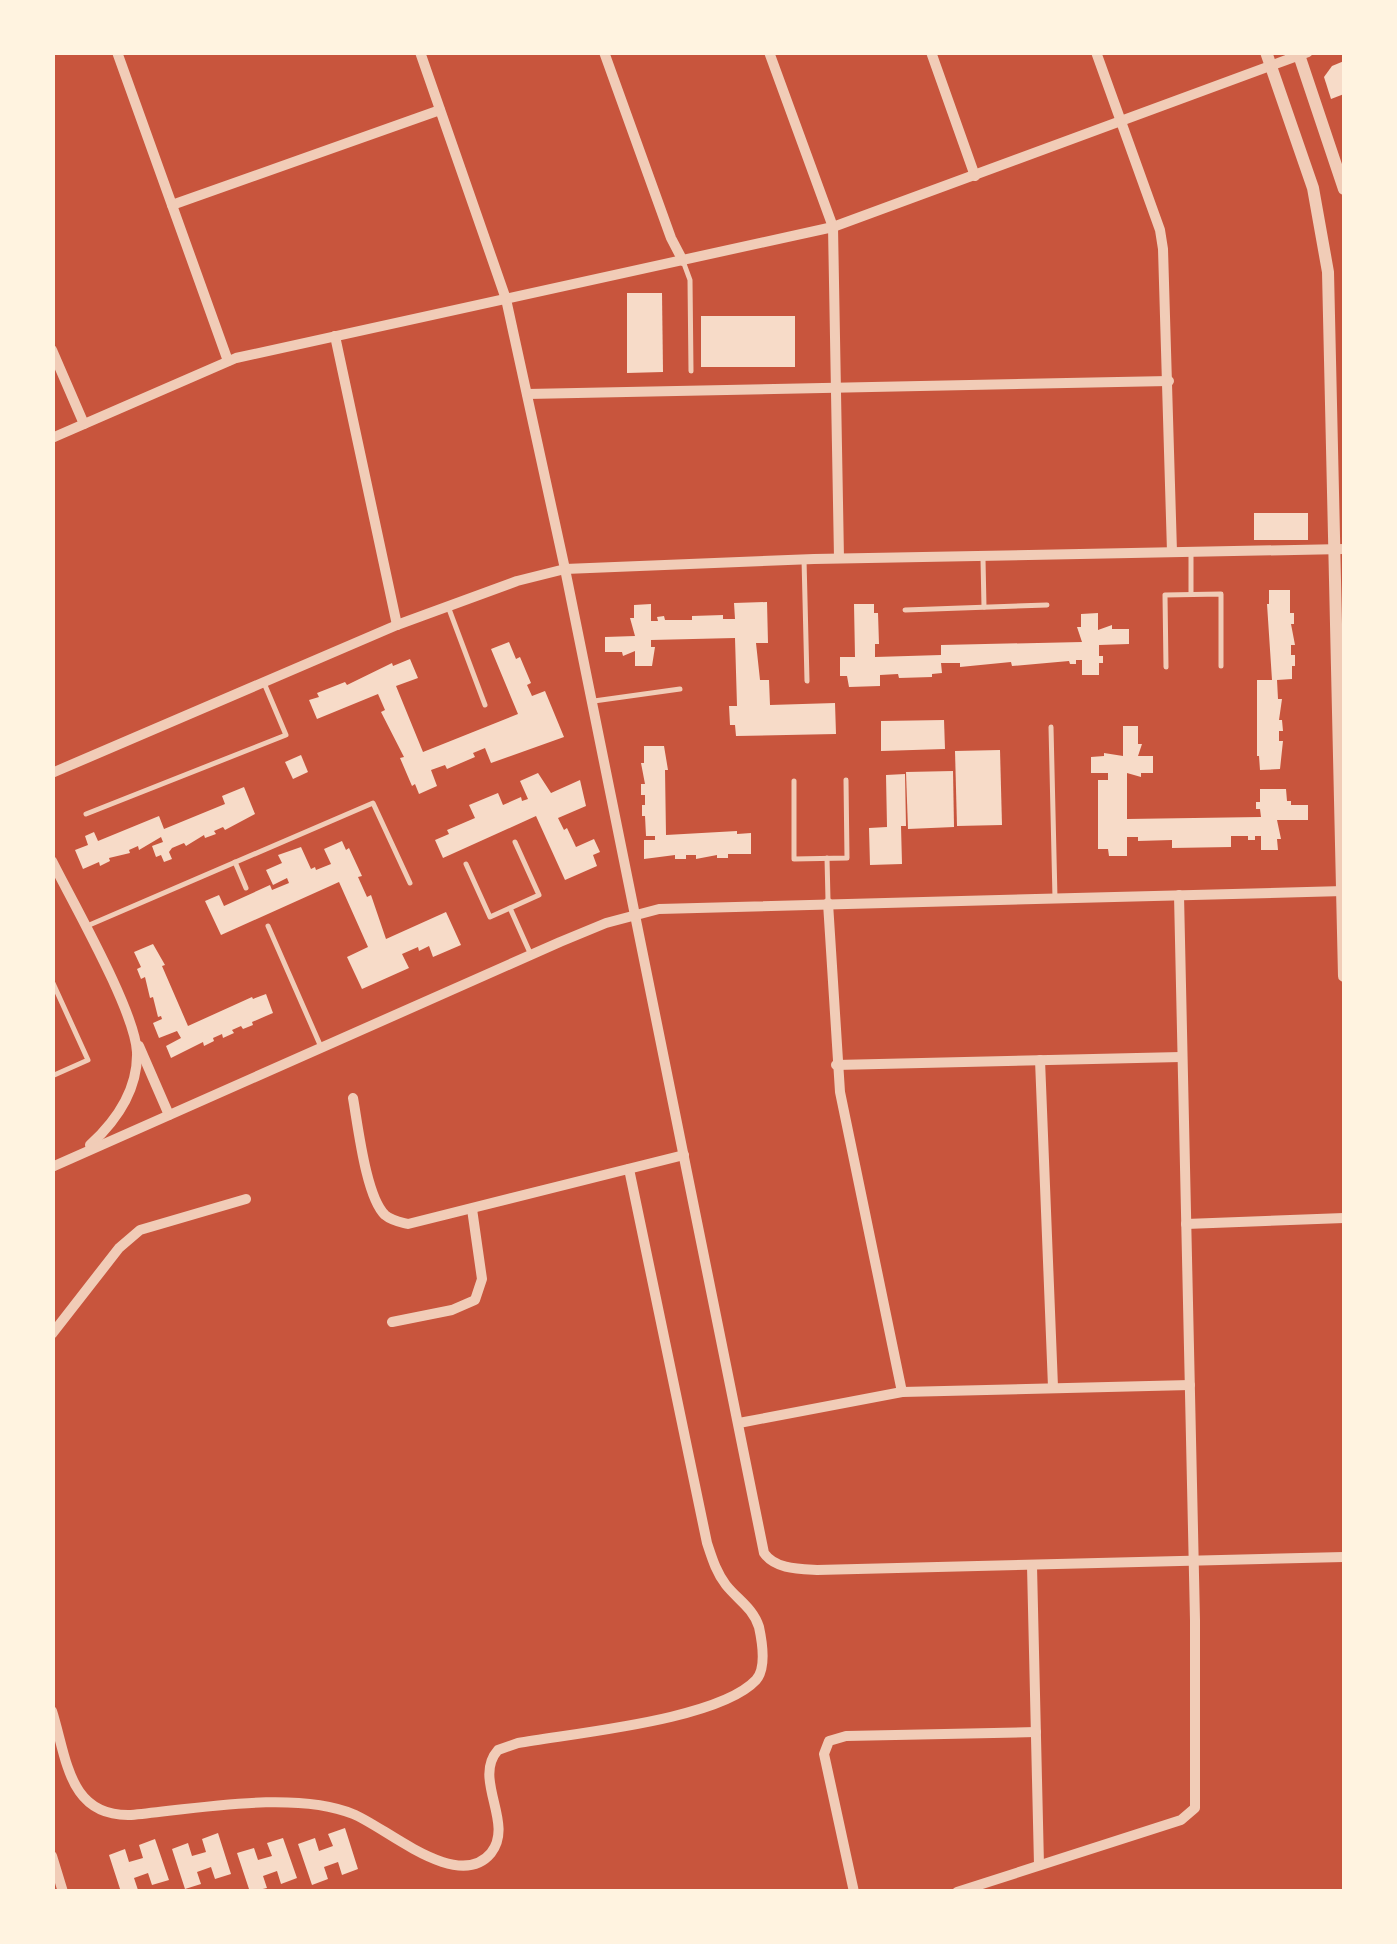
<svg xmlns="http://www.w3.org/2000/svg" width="1397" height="1944" font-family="'Fira Sans',sans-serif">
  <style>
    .building { fill: #f7dbc8 }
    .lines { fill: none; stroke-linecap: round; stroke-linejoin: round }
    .service { stroke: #f1ccb7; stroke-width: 5 }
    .minor { stroke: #f1ccb7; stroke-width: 10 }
    .tertiary { stroke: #f1ccb7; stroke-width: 12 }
  </style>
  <rect width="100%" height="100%" fill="#c8553d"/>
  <g class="building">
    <polygon points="1344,61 1344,94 1331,99 1324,77 1332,66"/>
    <polygon points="627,293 662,293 663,372 627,373"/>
    <rect x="701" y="316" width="94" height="51"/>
    <rect x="1254" y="513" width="54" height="27"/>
    <polygon points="1269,590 1290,590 1290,613 1294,613 1294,624 1291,624 1295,645 1291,645 1291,655 1295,655 1295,666 1292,666 1292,679 1277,680 1278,699 1282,699 1279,720 1282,720 1283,731 1279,731 1279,741 1283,741 1280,769 1260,770 1259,756 1257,756 1257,680 1272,680 1267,604 1269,604"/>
    <polygon points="767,602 768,643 756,643 760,680 769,680 770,705 835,703 836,734 736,736 735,725 730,725 729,706 737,706 735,638 651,640 651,647 655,647 652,666 635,666 635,651 623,656 622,652 605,652 605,637 635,636 630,618 634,618 634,605 651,604 651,621 658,621 657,617 664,616 665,620 692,620 692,616 723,615 723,619 735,619 734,603"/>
    <polygon points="854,604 874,604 874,613 878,613 879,644 875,644 875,657 941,655 941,645 1082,642 1077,627 1081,627 1081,614 1098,613 1098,630 1112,625 1112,629 1129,629 1129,644 1099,645 1099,656 1103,656 1103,663 1099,663 1099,675 1082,675 1082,660 1076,660 1076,664 1070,664 1069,661 1012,666 1011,662 960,667 960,663 941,663 942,673 932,674 932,677 899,678 898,674 880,675 880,686 849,687 847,676 840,676 840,657 855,657"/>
    <polygon points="509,642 516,659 520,657 531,683 527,685 532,696 545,691 564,737 491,763 485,748 473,753 475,757 447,769 445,765 431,770 437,786 419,794 415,784 412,786 400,758 404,757 381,712 385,710 378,694 317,719 309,700 319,697 317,693 345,682 347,685 392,663 393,666 410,659 418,678 396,686 423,752 518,714 491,649"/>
    <polygon points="944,720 945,749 881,751 881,721"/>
    <polygon points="1123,726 1138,726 1138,744 1142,744 1138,756 1153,756 1153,773 1141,773 1141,777 1127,773 1127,819 1261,817 1260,809 1256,809 1256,802 1260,802 1260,789 1286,789 1287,801 1291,801 1291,805 1308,805 1308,820 1277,820 1281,839 1277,839 1278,850 1261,850 1261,836 1255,836 1255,840 1248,840 1248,836 1231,836 1231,847 1172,848 1172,840 1138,841 1138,837 1127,837 1127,856 1109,856 1108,849 1098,849 1098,780 1108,780 1108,773 1091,773 1091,757 1104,756 1104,753 1123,756"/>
    <polygon points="644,746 664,746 668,770 665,770 666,835 737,831 737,834 751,833 751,854 728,854 728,858 717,858 717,855 696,859 696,855 686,855 686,859 675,859 675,855 644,859 644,840 655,840 655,836 646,836 645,816 642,816 642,805 645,805 645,795 641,795 641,784 645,784 641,763 644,763"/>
    <polygon points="1000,750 1002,825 957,826 955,751"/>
    <polygon points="301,755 308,772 293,779 285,762"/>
    <polygon points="953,771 954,827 908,829 906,772"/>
    <polygon points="538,773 551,793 580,780 586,806 558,818 564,830 567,828 576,847 594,839 600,852 593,855 597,866 565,880 536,816 443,858 435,840 449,834 447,830 475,818 469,805 498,793 503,805 521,797 522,801 528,799 520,781"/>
    <polygon points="905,774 906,826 901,826 902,864 870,865 869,828 887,827 886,775"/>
    <polygon points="244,787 255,814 225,830 223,827 214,831 216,834 205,838 204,835 186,846 184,843 172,848 169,852 172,859 164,862 161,855 156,857 152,846 163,842 161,837 139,850 138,846 129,850 130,853 109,858 110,861 100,866 99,862 83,869 75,850 88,845 85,836 94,832 98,841 159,816 164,829 225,804 222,796"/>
    <polygon points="342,841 346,850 349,848 362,876 358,877 367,897 371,895 386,939 446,912 461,945 433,957 429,946 419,951 418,947 402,954 409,968 362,989 347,957 368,947 339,882 221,935 205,901 219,895 224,906 270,885 272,890 289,883 287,878 273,885 266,870 282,863 278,855 301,847 311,869 315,867 316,870 331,864 324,849"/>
    <polygon points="153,944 165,965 162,966 188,1026 252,997 253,999 266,994 273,1013 252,1022 253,1025 243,1029 241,1026 232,1030 234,1033 223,1038 222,1034 213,1038 214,1041 204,1046 203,1042 171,1058 166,1046 181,1038 177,1031 159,1038 153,1023 162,1019 161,1016 158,1017 153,997 150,998 145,977 141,979 137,969 141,967 134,952"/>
    <polygon points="345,1828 358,1869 342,1875 338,1862 324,1867 328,1879 312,1885 298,1844 315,1838 319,1851 333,1846 328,1834"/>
    <polygon points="218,1833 231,1874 215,1879 211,1867 197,1872 201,1884 185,1889 172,1849 188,1843 192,1856 206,1852 202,1839"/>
    <polygon points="283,1838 297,1878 281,1884 277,1871 263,1876 267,1888 250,1892 237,1853 254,1848 258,1860 272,1856 267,1843"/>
    <polygon points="155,1839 169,1880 152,1885 148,1873 134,1878 138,1890 121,1892 109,1855 125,1849 129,1862 143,1858 139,1845"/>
  </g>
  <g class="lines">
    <g class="service">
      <polyline points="683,261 690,280 691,371"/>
      <polyline points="1191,552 1191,594"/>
      <polyline points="804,559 807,681"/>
      <polyline points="983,559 984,607"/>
      <polyline points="449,609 485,705"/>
      <polyline points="905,610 1047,605"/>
      <polyline points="1166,667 1165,595 1221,594 1221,666"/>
      <polyline points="594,701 680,689"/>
      <polyline points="1051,727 1055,898"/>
      <polyline points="794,781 794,859 847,858 846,780"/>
      <polyline points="86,814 286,735 264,683"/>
      <polyline points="827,858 828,900"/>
      <polyline points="235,862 246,888"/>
      <polyline points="466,864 490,917 539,895 515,842"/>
      <polyline points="510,908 531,955"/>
      <polyline points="87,926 373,803 410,883"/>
      <polyline points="268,926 321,1047"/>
      <polyline points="52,981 88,1060 52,1076"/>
    </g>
    <g class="minor">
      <polyline points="117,52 228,361"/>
      <path d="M420,52L506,299L565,569L764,1553C775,1569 798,1569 817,1570L1344,1557"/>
      <polyline points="604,52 671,238 683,261"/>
      <polyline points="769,52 833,227 839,558"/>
      <polyline points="931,52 975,176"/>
      <polyline points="1096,52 1160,230 1163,249 1172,552"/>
      <polyline points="172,205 440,110"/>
      <polyline points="335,336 397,625"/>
      <polyline points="52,350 84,424"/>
      <polyline points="527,394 1169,381"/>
      <polyline points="52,438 236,358 833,227 1308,52"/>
      <polyline points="52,773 397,625 517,581 565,569 814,559 1344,549"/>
      <path d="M52,861C73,903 135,1011 137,1052C138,1089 116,1121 90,1145"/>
      <polyline points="828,903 840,1092 902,1392"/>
      <polyline points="139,1046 169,1115"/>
      <polyline points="1040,1060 1053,1387"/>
      <polyline points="836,1065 1181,1057"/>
      <path d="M353,1098C358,1126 366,1197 385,1215C392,1221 400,1222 408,1224L684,1155"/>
      <polyline points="52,1167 560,942 606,923 659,909 1344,891"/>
      <polyline points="1186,1224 1344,1218"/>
      <polyline points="392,1322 452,1310 475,1300 482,1279 472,1209"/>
      <polyline points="52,1334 119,1248 140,1230 246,1199"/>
      <polyline points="739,1423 902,1392 1190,1385"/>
      <polyline points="1032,1566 1039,1865"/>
      <path d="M52,1711C67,1758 68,1817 131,1815C194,1809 295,1790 353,1814C386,1827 458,1893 491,1853C515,1823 472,1779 498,1750L518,1743C573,1733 719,1720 756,1680C767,1668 762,1641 759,1627C753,1608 738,1600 726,1585C716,1572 712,1558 707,1543L629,1169"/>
      <polyline points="52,1856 63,1892"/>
      <polyline points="854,1892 824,1754 829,1741 846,1736 1036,1732"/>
      <polyline points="957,1892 1181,1820 1195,1808 1195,1620 1179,895"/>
    </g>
    <g class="tertiary">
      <polyline points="1266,52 1313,188 1328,272 1344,976"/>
      <polyline points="1298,52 1344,189"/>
    </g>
  </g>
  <rect width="1397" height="1944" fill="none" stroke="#fff3e0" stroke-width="110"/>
</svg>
